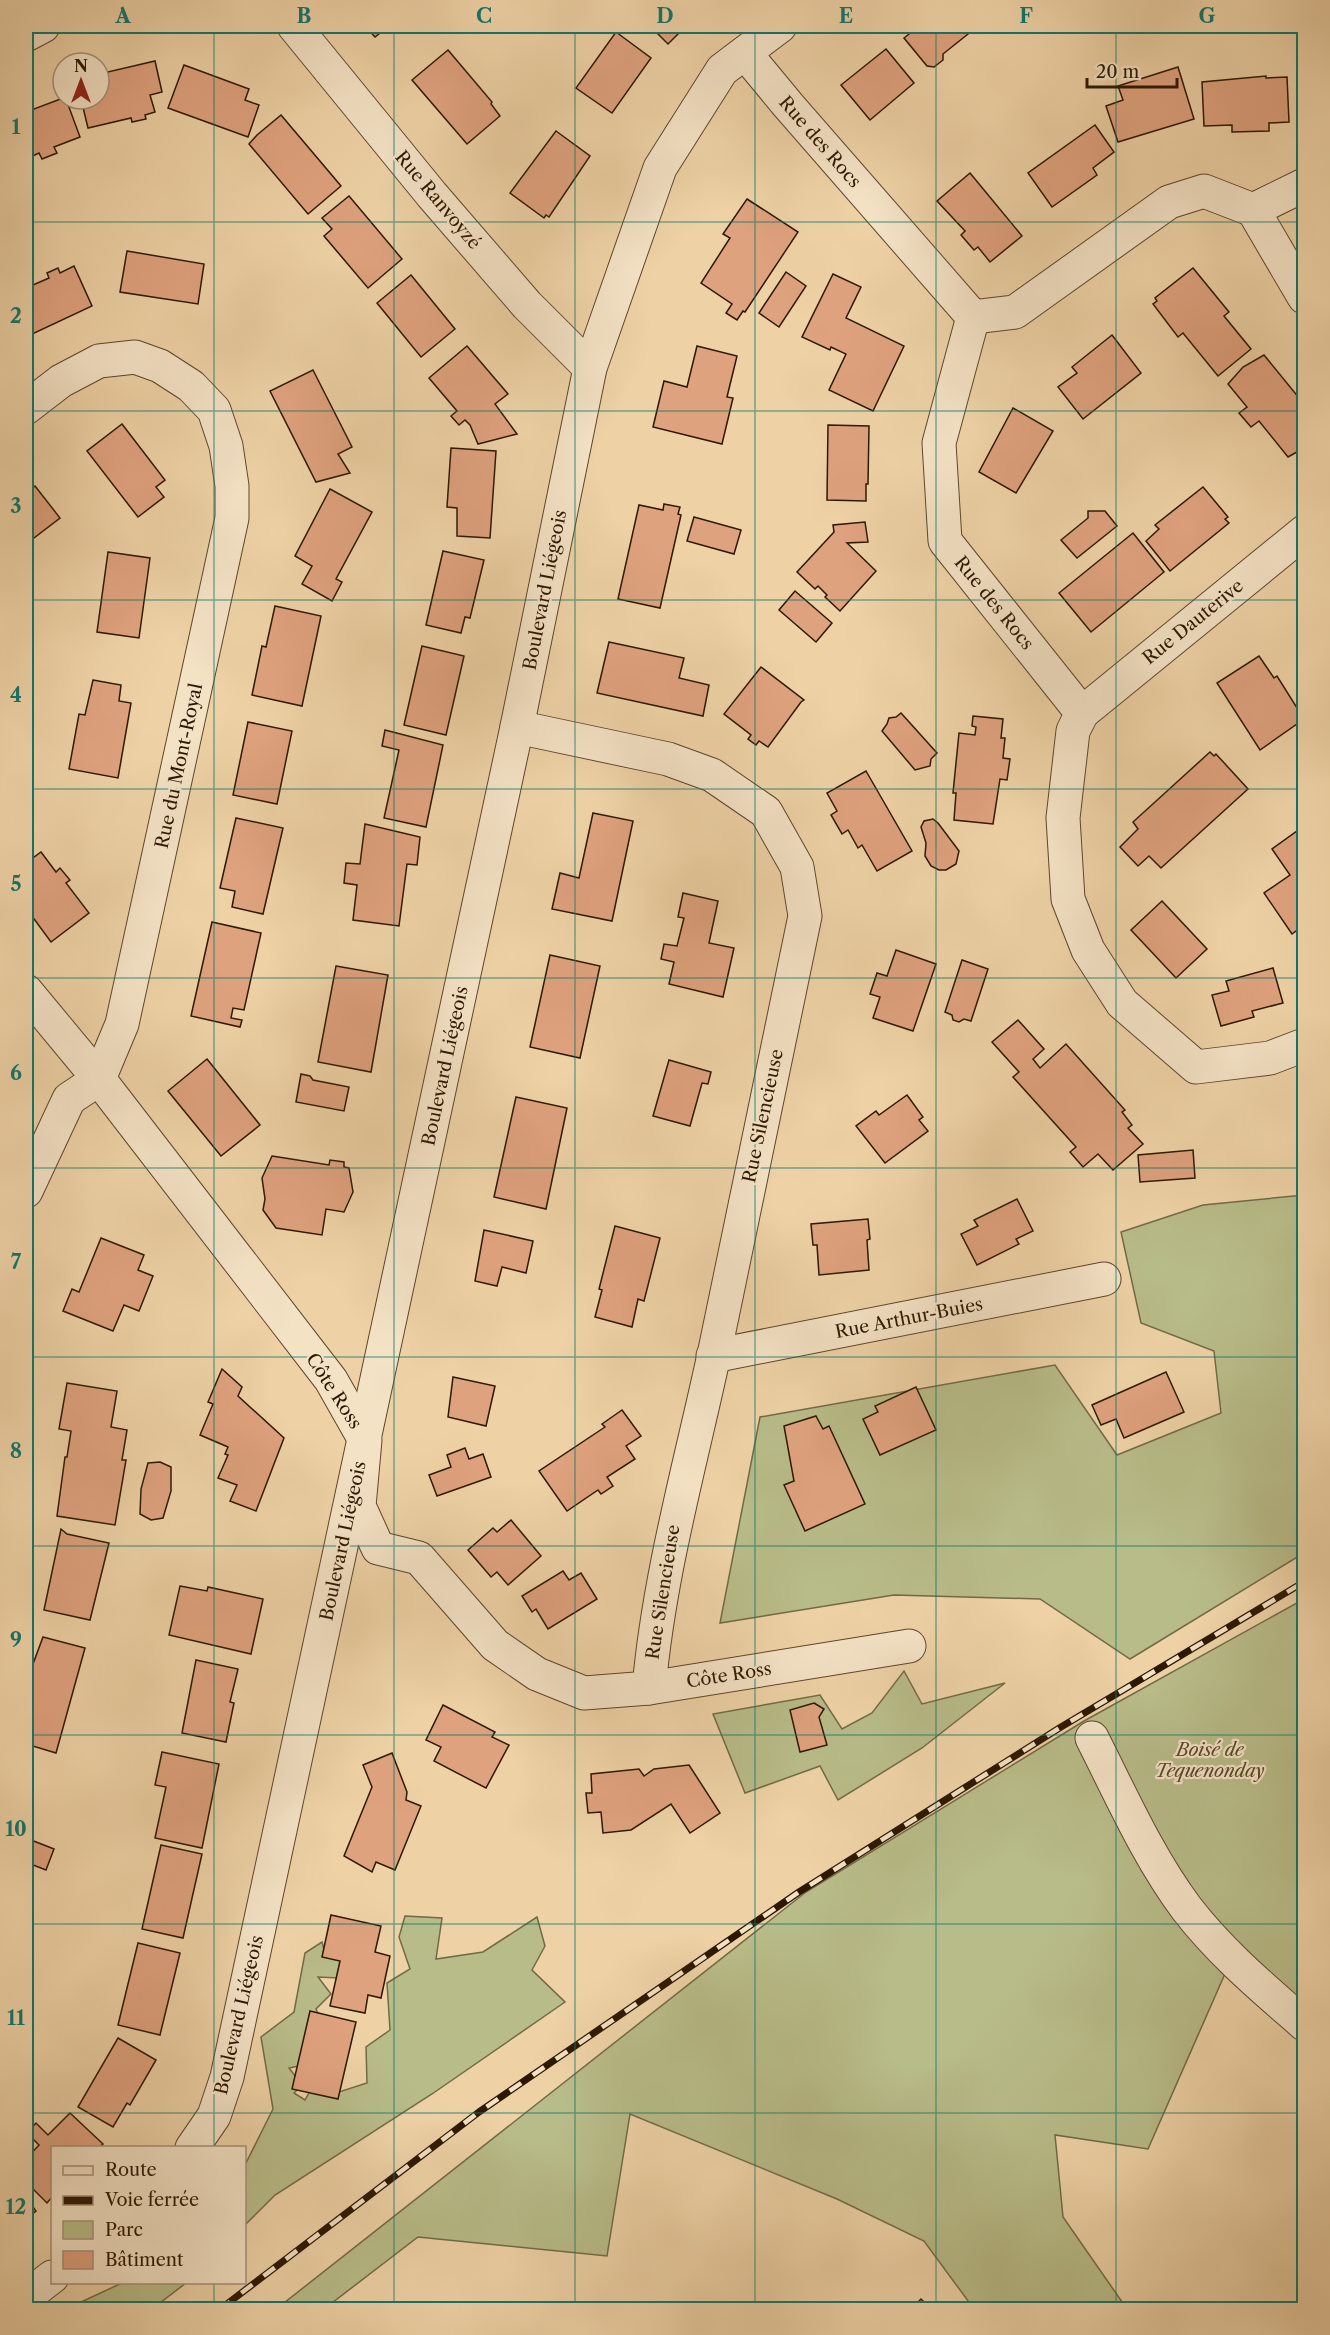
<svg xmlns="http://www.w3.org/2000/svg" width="1330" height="2335" font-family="'Libre Caslon Text',serif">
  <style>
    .green { fill: #b8bc88; stroke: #726a45; stroke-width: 1.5 }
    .building { fill: #dfa27e; stroke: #2c1802; stroke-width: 1.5 }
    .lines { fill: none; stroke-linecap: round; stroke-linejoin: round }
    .minor-casing { stroke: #5c462b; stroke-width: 35 }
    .minor { stroke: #f4e2c5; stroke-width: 33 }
    .rail-casing { stroke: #2c1802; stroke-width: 7 }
    .rail { stroke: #f4e2c5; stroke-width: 4.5; stroke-dasharray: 14; stroke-linecap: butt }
    .grid { fill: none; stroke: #0f766e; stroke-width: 1.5; stroke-opacity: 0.55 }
    .labels { text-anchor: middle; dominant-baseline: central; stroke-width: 4.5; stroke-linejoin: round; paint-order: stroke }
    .street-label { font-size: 18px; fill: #2c1802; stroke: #f4e2c5 }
    .park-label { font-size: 18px; font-style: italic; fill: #56492a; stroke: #f4e2c5 }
    .neatline { fill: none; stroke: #0f766e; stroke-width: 2 }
    .grid-label { font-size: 20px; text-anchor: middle; font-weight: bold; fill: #0f766e }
  </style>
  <rect width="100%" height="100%" fill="#eed2a6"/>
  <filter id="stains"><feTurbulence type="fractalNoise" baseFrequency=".00333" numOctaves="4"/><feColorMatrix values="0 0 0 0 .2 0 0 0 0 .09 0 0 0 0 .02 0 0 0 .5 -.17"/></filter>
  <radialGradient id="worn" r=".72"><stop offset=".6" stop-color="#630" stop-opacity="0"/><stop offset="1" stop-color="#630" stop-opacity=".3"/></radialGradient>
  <g class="green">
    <polygon points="1304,1195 1304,1553 1130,1659 1040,1599 894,1595 720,1623 760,1417 1055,1365 1117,1455 1221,1413 1214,1351 1141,1323 1121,1232 1203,1205"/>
    <polygon points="1304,1599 1304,2005 1231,1960 1148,2149 1055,2135 1063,2217 1127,2309 974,2309 924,2241 837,2199 630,2114 607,2256 418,2237 324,2309 275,2310 806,1892 1084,1721"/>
    <polygon points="904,1671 922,1704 1005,1683 922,1748 838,1800 820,1766 745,1793 713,1714 820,1695 842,1729 872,1713"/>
    <polygon points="405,1916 442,1918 436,1959 483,1952 537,1917 545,1946 532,1970 565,2002 432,2094 275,2195 245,2225 245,2165 273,2109 261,2037 294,2012 305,1953 322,1942 326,1957 352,1947 340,1978 318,1977 331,1994 316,2009 323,2024 313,2063 289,2068 302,2085 294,2093 305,2100 316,2080 339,2092 367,2083 366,2047 390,2030 387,1983 410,1969 399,1937"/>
    <polygon points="122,2283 122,2282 186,2283 152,2309 66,2309"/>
  </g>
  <g class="building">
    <polygon points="365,26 389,26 375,37"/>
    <polygon points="650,26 686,26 668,44"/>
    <polygon points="919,26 978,26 943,54 943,60 934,67 927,66 904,38"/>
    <polygon points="616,32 651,58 612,113 576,88"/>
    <polygon points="886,49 914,83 870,120 841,85"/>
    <polygon points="448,50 492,102 491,104 500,116 467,144 412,80"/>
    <polygon points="155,61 162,92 150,95 155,112 145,115 146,119 132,122 131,118 88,128 81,99 99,99 99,74"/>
    <polygon points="184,65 249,89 245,100 259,105 248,137 168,108"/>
    <polygon points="1178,67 1194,119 1118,142 1106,106 1123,100 1118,86"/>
    <polygon points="1266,76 1266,78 1287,77 1289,122 1269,123 1269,131 1232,132 1232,125 1204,126 1202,82"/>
    <polygon points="63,98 66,99 80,137 54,147 57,153 42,159 39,153 26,159 26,112"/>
    <polygon points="281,115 341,186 308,214 249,144 257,135"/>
    <polygon points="1095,125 1114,152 1093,168 1097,175 1052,207 1028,173"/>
    <polygon points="556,131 590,156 549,217 546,215 544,218 510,193"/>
    <polygon points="970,173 1022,236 990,262 978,247 974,250 961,235 965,231 937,201"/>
    <polygon points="349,196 402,259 368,288 324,236 332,229 322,218"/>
    <polygon points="747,199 798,232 745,312 743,311 737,320 726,313 732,304 701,283 730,238 723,234"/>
    <polygon points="127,251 204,264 198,304 120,292"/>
    <polygon points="74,266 92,306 28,336 26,331 26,288 49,278 47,273 58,268 60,273"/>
    <polygon points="1193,268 1229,312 1224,316 1251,349 1218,376 1183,333 1178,337 1153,304 1157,301 1155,298"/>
    <polygon points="786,272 806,286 779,327 759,313"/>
    <polygon points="833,274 861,287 846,318 904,346 873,411 829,390 846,354 831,347 830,350 802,337"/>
    <polygon points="411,275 455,329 421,357 377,303"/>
    <polygon points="1112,335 1141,373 1083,419 1058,387 1077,373 1072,367"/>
    <polygon points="467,346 508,394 495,404 517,434 478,444 470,425 465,420 459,425 451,416 457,411 429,378"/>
    <polygon points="697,346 737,356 727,397 733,398 722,444 653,427 664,381 687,387"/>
    <polygon points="1264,355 1304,404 1304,448 1288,457 1259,421 1251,427 1239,413 1247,407 1228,384 1243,367"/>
    <polygon points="313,370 352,447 338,454 350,473 316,482 270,391"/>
    <polygon points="1013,408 1053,431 1016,493 979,472"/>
    <polygon points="122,424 165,480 156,487 164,497 138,517 87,451"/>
    <polygon points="828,425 869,426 868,484 866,484 866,501 827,500"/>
    <polygon points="451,448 496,451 490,538 457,536 457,508 447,507"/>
    <polygon points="35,486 60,518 26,544 26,494"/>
    <polygon points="1203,487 1228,517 1225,519 1229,523 1170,571 1146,541 1159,529 1155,525"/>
    <polygon points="330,489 372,512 336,579 342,582 332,601 302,584 312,566 295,556"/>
    <polygon points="664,504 680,507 678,514 681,515 660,608 618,599 639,505 663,510"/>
    <polygon points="1088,511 1105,511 1117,526 1077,558 1061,540 1088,518"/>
    <polygon points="694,517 741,530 734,554 687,541"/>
    <polygon points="865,522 868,542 847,543 876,571 840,611 825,597 827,595 818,586 815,589 797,572 834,532 833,525"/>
    <polygon points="1133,533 1164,572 1091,632 1059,593"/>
    <polygon points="443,551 484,560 470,618 465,617 461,633 426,625"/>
    <polygon points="108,552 150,558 139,638 97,632"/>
    <polygon points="795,591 832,623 816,642 779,610"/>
    <polygon points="275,606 321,616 302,706 252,695 262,646 266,647"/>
    <polygon points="609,642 684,658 679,678 709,685 703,716 597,693"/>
    <polygon points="422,646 464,656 446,735 404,725"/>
    <polygon points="1259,656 1274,678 1277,676 1304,719 1260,750 1217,683"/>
    <polygon points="761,667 804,700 801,702 768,747 759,741 756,745 748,739 751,735 724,714"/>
    <polygon points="93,680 121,685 119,701 131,703 118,778 69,769 79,714 85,715"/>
    <polygon points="901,713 937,753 931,759 930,766 915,770 882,731 887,724 889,718 896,717"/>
    <polygon points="973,716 1003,719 1001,738 1005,738 1003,758 1010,759 1007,780 1000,779 993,824 954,820 956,793 953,793 959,733 975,735 976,727 972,726"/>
    <polygon points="248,722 292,731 277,804 233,795"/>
    <polygon points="385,730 443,745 426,827 384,818 399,750 382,746"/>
    <polygon points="1210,752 1214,756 1216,754 1248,789 1161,868 1149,856 1138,866 1120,847 1138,829 1133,822"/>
    <polygon points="866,771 912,851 877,871 862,845 858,848 848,830 842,834 831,815 837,811 827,793"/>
    <polygon points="593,813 633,821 612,921 552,909 560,873 579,878"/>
    <polygon points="236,818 283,828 263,914 232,907 235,891 220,888"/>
    <polygon points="933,819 938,823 959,851 956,864 946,870 939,870 931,866 925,856 926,843 921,827 924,821"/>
    <polygon points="365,824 420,837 417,865 407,864 399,926 353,920 357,885 344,883 346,863 360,864"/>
    <polygon points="1304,826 1304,925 1292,934 1264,893 1290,875 1272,849"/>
    <polygon points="41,852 56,872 60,868 70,880 66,883 89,913 51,942 26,908 26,863"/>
    <polygon points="683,893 718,901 709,943 734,948 723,997 669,984 674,962 661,959 664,944 677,946 684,918 678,917"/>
    <polygon points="1162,901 1207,949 1176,978 1131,930"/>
    <polygon points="212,922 261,933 244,1010 233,1008 231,1018 242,1020 240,1027 191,1016"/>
    <polygon points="896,950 936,964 913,1031 873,1018 880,997 870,994 877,973 887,976"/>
    <polygon points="550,955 600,966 580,1058 530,1047"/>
    <polygon points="962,960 988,969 971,1021 964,1019 959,1022 953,1020 952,1015 945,1012"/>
    <polygon points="336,966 388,975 371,1072 318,1062"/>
    <polygon points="1273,968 1283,1003 1252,1011 1254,1017 1221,1026 1212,995 1229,991 1226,981"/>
    <polygon points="1018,1020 1044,1049 1033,1059 1040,1068 1066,1044 1125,1110 1122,1112 1132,1125 1128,1128 1143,1144 1113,1170 1098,1154 1083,1167 1070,1152 1076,1147 1013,1077 1019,1072 992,1042"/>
    <polygon points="207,1059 260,1125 221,1156 168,1091"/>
    <polygon points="669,1060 711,1072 708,1084 702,1083 690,1126 653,1116"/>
    <polygon points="301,1074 310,1076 313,1080 349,1087 344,1111 296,1102"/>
    <polygon points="907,1095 923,1117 919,1120 928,1131 885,1163 856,1126 876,1111 879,1115"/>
    <polygon points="516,1097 567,1108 546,1209 494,1197"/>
    <polygon points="1193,1150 1195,1178 1140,1182 1138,1155"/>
    <polygon points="272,1156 329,1165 330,1160 344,1162 344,1167 349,1168 353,1192 344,1212 326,1209 322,1235 276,1228 263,1210 265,1199 262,1178"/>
    <polygon points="1017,1199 1033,1231 1016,1239 1019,1244 977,1265 961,1234 978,1226 974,1220"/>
    <polygon points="868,1219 870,1239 867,1240 869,1270 819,1275 817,1245 813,1245 811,1224"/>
    <polygon points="615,1226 660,1238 644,1301 638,1299 632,1327 595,1317 602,1290 599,1289"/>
    <polygon points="484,1230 533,1241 526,1273 502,1267 497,1286 475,1281"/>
    <polygon points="101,1238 144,1255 138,1270 153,1276 139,1311 124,1305 113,1331 63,1311 72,1289 79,1292"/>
    <polygon points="222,1369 242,1387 238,1396 284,1438 256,1511 230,1501 237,1485 218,1478 228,1455 225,1454 228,1447 200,1435 213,1404 208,1402"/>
    <polygon points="1166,1372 1184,1412 1124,1438 1116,1419 1101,1425 1092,1405"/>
    <polygon points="453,1377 495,1386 486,1426 448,1417"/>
    <polygon points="67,1383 117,1391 111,1427 127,1430 122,1460 126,1460 115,1525 57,1516 65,1457 67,1457 71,1431 59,1429"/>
    <polygon points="916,1387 936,1430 880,1455 863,1419 878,1412 875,1406"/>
    <polygon points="622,1410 641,1436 626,1446 635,1459 607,1477 613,1486 601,1494 598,1490 567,1511 539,1471 605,1427 602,1424"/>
    <polygon points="816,1416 823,1429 829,1426 865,1504 805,1531 784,1485 794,1481 784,1426"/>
    <polygon points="465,1448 469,1459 483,1454 491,1477 437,1496 429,1475 451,1467 447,1455"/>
    <polygon points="160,1462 171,1467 171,1491 163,1518 151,1520 140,1514 141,1489 148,1463"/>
    <polygon points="511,1520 541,1556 508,1585 497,1572 491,1577 468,1550 493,1528 497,1532"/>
    <polygon points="61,1529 67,1534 109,1543 90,1620 44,1610"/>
    <polygon points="563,1571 569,1580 581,1573 597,1599 548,1629 536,1609 532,1612 522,1596"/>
    <polygon points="180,1586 207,1591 208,1587 263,1599 251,1654 169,1635"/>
    <polygon points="43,1637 85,1648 56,1753 26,1744 26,1683"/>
    <polygon points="196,1660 238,1669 230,1702 234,1703 226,1742 182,1733"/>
    <polygon points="814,1703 824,1709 819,1717 827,1745 800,1752 790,1710"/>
    <polygon points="443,1705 495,1732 492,1737 509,1745 486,1788 434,1761 441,1747 426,1740"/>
    <polygon points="162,1752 219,1764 202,1848 155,1838 166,1787 155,1785"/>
    <polygon points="392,1753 407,1792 406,1800 421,1806 395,1870 376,1862 372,1872 344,1856 372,1787 363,1765"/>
    <polygon points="689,1765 720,1813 690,1833 671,1804 631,1830 603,1833 601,1812 588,1813 586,1793 592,1793 591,1774 639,1769 644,1776 654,1769"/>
    <polygon points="26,1838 54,1849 46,1870 28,1863 26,1868"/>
    <polygon points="161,1845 202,1854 183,1938 142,1929"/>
    <polygon points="331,1915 381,1926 375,1952 390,1956 381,1998 368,1995 365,2013 330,2006 340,1961 322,1957"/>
    <polygon points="138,1943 180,1953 160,2035 118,2025"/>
    <polygon points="310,2011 356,2022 338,2099 292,2089"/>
    <polygon points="118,2038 156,2060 130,2105 127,2103 113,2127 78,2107"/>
    <polygon points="70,2113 103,2144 99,2148 52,2148 52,2197 47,2203 26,2182 26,2159 39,2145 27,2133 36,2123 48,2135"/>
    <polygon points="26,2197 36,2211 26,2219"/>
    <polygon points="921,2299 932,2310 910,2310"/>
  </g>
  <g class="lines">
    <g class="minor-casing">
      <g id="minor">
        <polyline points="294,26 432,195 527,305 590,368"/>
        <polyline points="26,35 43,26"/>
        <polyline points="745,53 788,105 973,317"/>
        <polyline points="1253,210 1304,185"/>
        <polyline points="973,317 939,443 945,541 1082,713"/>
        <polyline points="973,317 1015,312 1169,202 1204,191 1253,210 1304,297"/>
        <polyline points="26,408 61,381 99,361 135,357 160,366 191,386 214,410 226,446 232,486 232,518 122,1024 99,1079 69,1099 26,1191"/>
        <polyline points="1304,532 1082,713 1073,731 1063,818 1068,899 1088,950 1122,1003 1196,1067 1270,1058 1304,1045"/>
        <path d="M517,727L668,759L712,775L766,812L797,867L805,916C774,1062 745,1209 714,1355C690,1466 659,1575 649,1688"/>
        <polyline points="26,991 99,1079 331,1380 365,1440 359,1506 378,1548 419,1558 495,1645 537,1674 584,1693 649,1688 909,1646"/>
        <polyline points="713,1356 1104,1279"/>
        <path d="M1092,1738C1121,1795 1148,1857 1187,1909C1221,1953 1263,1988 1304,2024"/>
        <polyline points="192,2148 214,2116 227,2077 517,727 590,368 660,168 722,70 780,26"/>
        <polyline points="26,2297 52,2277"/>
      </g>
    </g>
    <use href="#minor" class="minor"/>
    <g class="rail-casing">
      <polyline id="rail" points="219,2310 479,2112 799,1892 1061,1727 1304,1582"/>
    </g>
    <use href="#rail" class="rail"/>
  </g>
  <path class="grid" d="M214,26V2148M394,26V2310M575,26V2310M755,26V2310M936,26V2310M1116,26V2310M26,222H1304M26,411H1304M26,600H1304M26,789H1304M26,978H1304M26,1168H1304M26,1357H1304M26,1546H1304M26,1735H1304M26,1924H1304M26,2113H1304M214,2282V2310"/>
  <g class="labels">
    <g class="street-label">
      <text transform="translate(820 142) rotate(49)">Rue des Rocs</text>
      <text transform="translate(438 200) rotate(50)">Rue Ranvoyzé</text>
      <text transform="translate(545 590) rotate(-79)">Boulevard Liégeois</text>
      <text transform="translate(994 603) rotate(51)">Rue des Rocs</text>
      <text transform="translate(1193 622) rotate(-39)">Rue Dauterive</text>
      <text transform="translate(179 766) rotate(-78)">Rue du Mont-Royal</text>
      <text transform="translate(445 1066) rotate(-78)">Boulevard Liégeois</text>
      <text transform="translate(763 1116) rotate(-78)">Rue Silencieuse</text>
      <text transform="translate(909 1318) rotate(-11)">Rue Arthur-Buies</text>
      <text transform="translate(334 1391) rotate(57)">Côte Ross</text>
      <text transform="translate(343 1541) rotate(-78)">Boulevard Liégeois</text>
      <text transform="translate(663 1592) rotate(-81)">Rue Silencieuse</text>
      <text transform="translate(729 1675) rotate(-9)">Côte Ross</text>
      <text transform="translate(239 2015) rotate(-77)">Boulevard Liégeois</text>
    </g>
    <g class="park-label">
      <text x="1210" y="1750">Boisé de<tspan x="1210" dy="21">Tequenonday</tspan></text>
    </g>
  </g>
  <rect width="1330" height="2335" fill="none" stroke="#eed2a6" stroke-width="66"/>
  <rect x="51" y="2146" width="195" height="138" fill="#f4e2c5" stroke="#a49177" stroke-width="1.5"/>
  <rect x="63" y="2166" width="30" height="9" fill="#f4e2c5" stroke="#a49177" stroke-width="1.5"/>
  <text x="105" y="2176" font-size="18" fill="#2c1802">Route</text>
  <rect x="63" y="2196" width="30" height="9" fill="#2c1802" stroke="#a49177" stroke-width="1.5"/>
  <text x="105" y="2206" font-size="18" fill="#2c1802">Voie ferrée</text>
  <rect x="63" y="2221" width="30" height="18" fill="#b8bc88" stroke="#a49177" stroke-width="1.5"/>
  <text x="105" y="2236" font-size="18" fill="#2c1802">Parc</text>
  <rect x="63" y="2251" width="30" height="18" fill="#dfa27e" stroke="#a49177" stroke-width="1.5"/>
  <text x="105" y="2266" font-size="18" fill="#2c1802">Bâtiment</text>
  <g transform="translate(81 81)"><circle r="28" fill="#f4e2c5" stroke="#a49177" stroke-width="1.5"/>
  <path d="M0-4.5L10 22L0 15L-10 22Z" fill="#8f2418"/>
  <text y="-9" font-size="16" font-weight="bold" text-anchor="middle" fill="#2c1802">N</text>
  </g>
  <path d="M1087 78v9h90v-9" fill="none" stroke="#2c1802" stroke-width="3"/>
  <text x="1096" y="78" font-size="18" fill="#2c1802" stroke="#f4e2c5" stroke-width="4.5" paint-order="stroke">20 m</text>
  <rect x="33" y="33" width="1264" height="2269" class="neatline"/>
  <g class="grid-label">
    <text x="123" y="23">A</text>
    <text x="304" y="23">B</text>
    <text x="484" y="23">C</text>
    <text x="665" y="23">D</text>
    <text x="846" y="23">E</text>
    <text x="1026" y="23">F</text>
    <text x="1207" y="23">G</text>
    <text x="16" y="134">1</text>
    <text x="16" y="323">2</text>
    <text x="16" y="513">3</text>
    <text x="16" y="702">4</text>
    <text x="16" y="891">5</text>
    <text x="16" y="1080">6</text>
    <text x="16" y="1269">7</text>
    <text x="16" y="1458">8</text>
    <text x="16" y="1647">9</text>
    <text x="16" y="1836">10</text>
    <text x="16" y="2025">11</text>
    <text x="16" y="2214">12</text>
  </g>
  <rect width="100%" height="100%" filter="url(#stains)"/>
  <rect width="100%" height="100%" fill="url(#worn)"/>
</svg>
